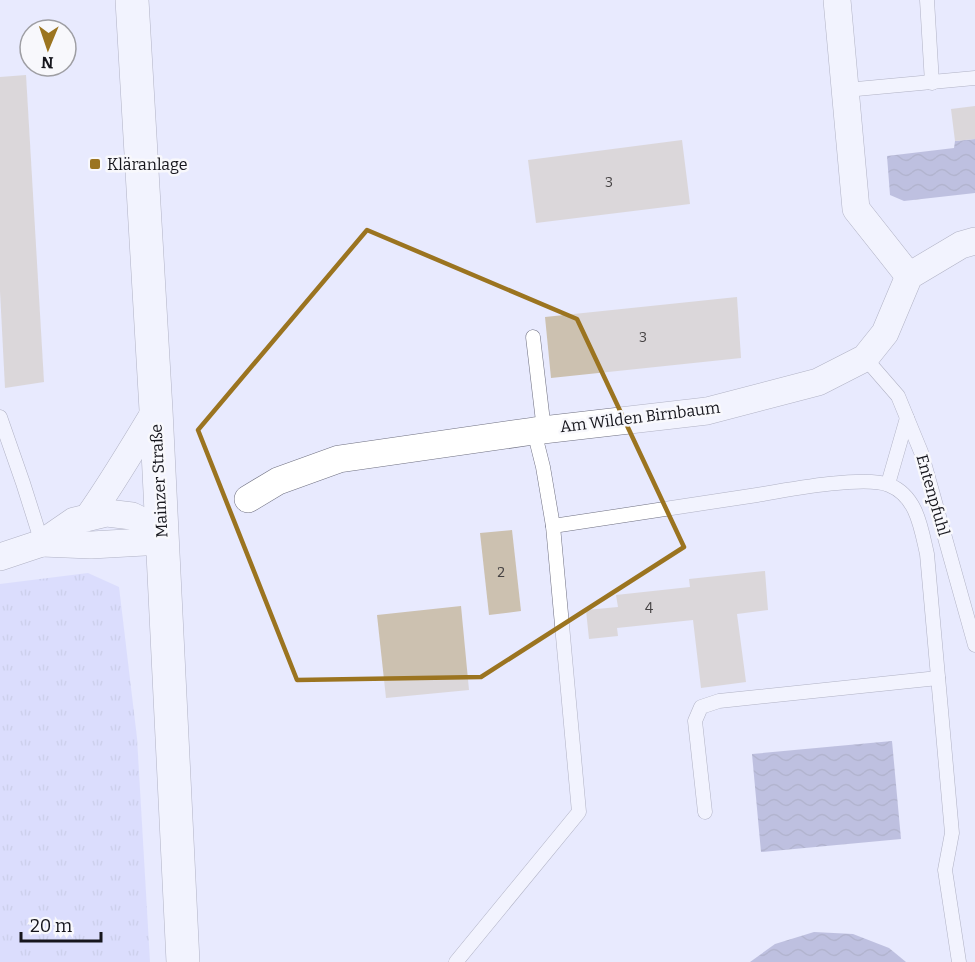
<svg xmlns="http://www.w3.org/2000/svg" width="975" height="962" font-family="Bitter,serif">
  <style>
    .grass { fill: url(#grass-tufts) }
    .water { fill: url(#water-waves) }
    .building { fill: #ccc1b0 }
    .lines { fill: none; stroke-linecap: round; stroke-linejoin: round }
    .lane-casing { stroke: #6f7081; stroke-width: 15 }
    .street-casing { stroke: #6f7081; stroke-width: 28 }
    .primary-casing { stroke: #6f7081; stroke-width: 34 }
    .lane { stroke: #fff; stroke-width: 14 }
    .street { stroke: #fff; stroke-width: 27 }
    .primary { stroke: #fff; stroke-width: 33 }
    .marked { fill: none; stroke: #9b7420; stroke-width: 4.5; stroke-linejoin: round }
    .poi-dot { fill: #9b7420; stroke: #f8f8fc; stroke-width: 2 }
    .labels { text-anchor: middle; dominant-baseline: central; stroke-width: 5; stroke-linejoin: round; paint-order: stroke }
    .number-label { font-size: 14px; fill: #444142 }
    .poi-label { font-size: 16px; fill: #16161d; stroke: #f8f8fc; text-anchor: start }
    .street-label { font-size: 16px; fill: #16161d; stroke: #f8f8fc }
  </style>
  <defs>
    <pattern id="grass-tufts" width="24" height="20" patternUnits="userSpaceOnUse" patternTransform="scale(1.5)"><rect width="24" height="20" fill="#cccffc"/><path d="M3 7l-1-3M5 7V3M7 7l1-3M15 17l-1-3M17 17v-4M19 17l1-3" fill="none" stroke="#aeb1d8"/></pattern>
    <pattern id="water-waves" width="16" height="10" patternUnits="userSpaceOnUse" patternTransform="scale(1.5)"><rect width="16" height="10" fill="#8d8fbc"/><path d="M0 5q4-4 8 0t8 0" fill="none" stroke="#727498"/></pattern>
  </defs>
  <rect width="100%" height="100%" fill="#e8eafe"/>
  <polygon class="grass" points="88,573 119,587 137,738 150,962 0,962 0,584"/>
  <g class="water">
    <polygon points="975,139 975,193 904,201 890,195 887,156 954,148 955,141"/>
    <polygon points="892,741 901,839 761,852 752,754"/>
    <polygon points="814,932 853,934 889,948 906,962 750,962 775,944"/>
  </g>
  <g class="building">
    <polygon points="26,75 44,382 5,388 0,291 0,77"/>
    <polygon points="975,106 975,139 955,141 951,109"/>
    <polygon points="682,140 690,204 536,223 528,160"/>
    <polygon points="737,297 741,358 551,378 545,317"/>
    <polygon points="512,530 521,611 489,615 480,533"/>
    <polygon points="765,571 768,610 737,614 746,682 701,688 693,620 617,628 618,636 589,639 586,610 618,607 616,595 690,587 689,579"/>
    <polygon points="461,606 469,690 386,698 377,615"/>
  </g>
  <g class="lines">
    <g class="lane-casing">
      <g id="lane">
        <polyline points="927,0 932,83"/>
        <polyline points="846,90 975,78"/>
        <polyline points="533,337 544,430"/>
        <polyline points="865,358 898,396 921,452 975,645"/>
        <polyline points="0,417 23,483 42,543"/>
        <polyline points="888,484 907,418"/>
        <path d="M553,526C621,516 689,505 757,495C786,490 864,475 889,485C917,496 921,528 927,554L952,833L945,870L959,962"/>
        <polyline points="705,812 695,721 701,707 719,701 938,678"/>
        <polyline points="456,962 579,812 553,526 543,467 534,431"/>
      </g>
    </g>
    <g class="street-casing">
      <g id="street">
        <polyline points="837,0 856,209 909,276"/>
        <polyline points="248,499 278,481 339,459 534,431 707,411 818,382 865,358 885,333 909,276 961,245 975,241"/>
        <path d="M89,516C113,482 134,446 156,410"/>
        <polyline points="42,543 91,545 162,541"/>
        <polyline points="0,557 42,543 74,521 107,513 132,516 161,530"/>
      </g>
    </g>
    <g class="primary-casing">
      <polyline id="primary" points="132,0 156,410 183,962"/>
    </g>
    <use href="#lane" class="lane"/>
    <use href="#street" class="street"/>
    <use href="#primary" class="primary"/>
  </g>
  <path d="M0 0H975V962H0ZM367,230L577,319L684,547L481,677L297,680L198,430Z" fill="#e8eafe" fill-opacity=".55" fill-rule="evenodd"/>
  <path class="marked" d="M367,230L577,319L684,547L481,677L297,680L198,430Z"/>
  <rect class="poi-dot" x="89" y="158" width="12" height="12" rx="3"/>
  <g class="labels">
    <g class="number-label">
      <text x="609" y="182">3</text>
      <text x="643" y="337">3</text>
      <text x="501" y="572">2</text>
      <text x="649" y="608">4</text>
    </g>
    <g class="poi-label">
      <text x="107" y="164">Kläranlage</text>
    </g>
    <g class="street-label">
      <text transform="translate(640 417) rotate(-7)">Am Wilden Birnbaum</text>
      <text transform="translate(159 481) rotate(-93)">Mainzer Straße</text>
      <text transform="translate(933 495) rotate(74)">Entenpfuhl</text>
    </g>
  </g>
  <g transform="translate(48 48) rotate(182)"><circle r="28" fill="#f8f8fc" stroke="#9e9ea3" stroke-width="1.5"/>
  <path d="M0-4.5L10 22L0 15L-10 22Z" fill="#9b7420"/>
  <text y="-9" font-size="16" font-weight="bold" text-anchor="middle" fill="#16161d">N</text>
  </g>
  <path d="M21 932v9h80v-9" fill="none" stroke="#16161d" stroke-width="3"/>
  <text x="30" y="932" font-size="18" fill="#16161d" stroke="#f8f8fc" stroke-width="4.5" paint-order="stroke">20 m</text>
</svg>
